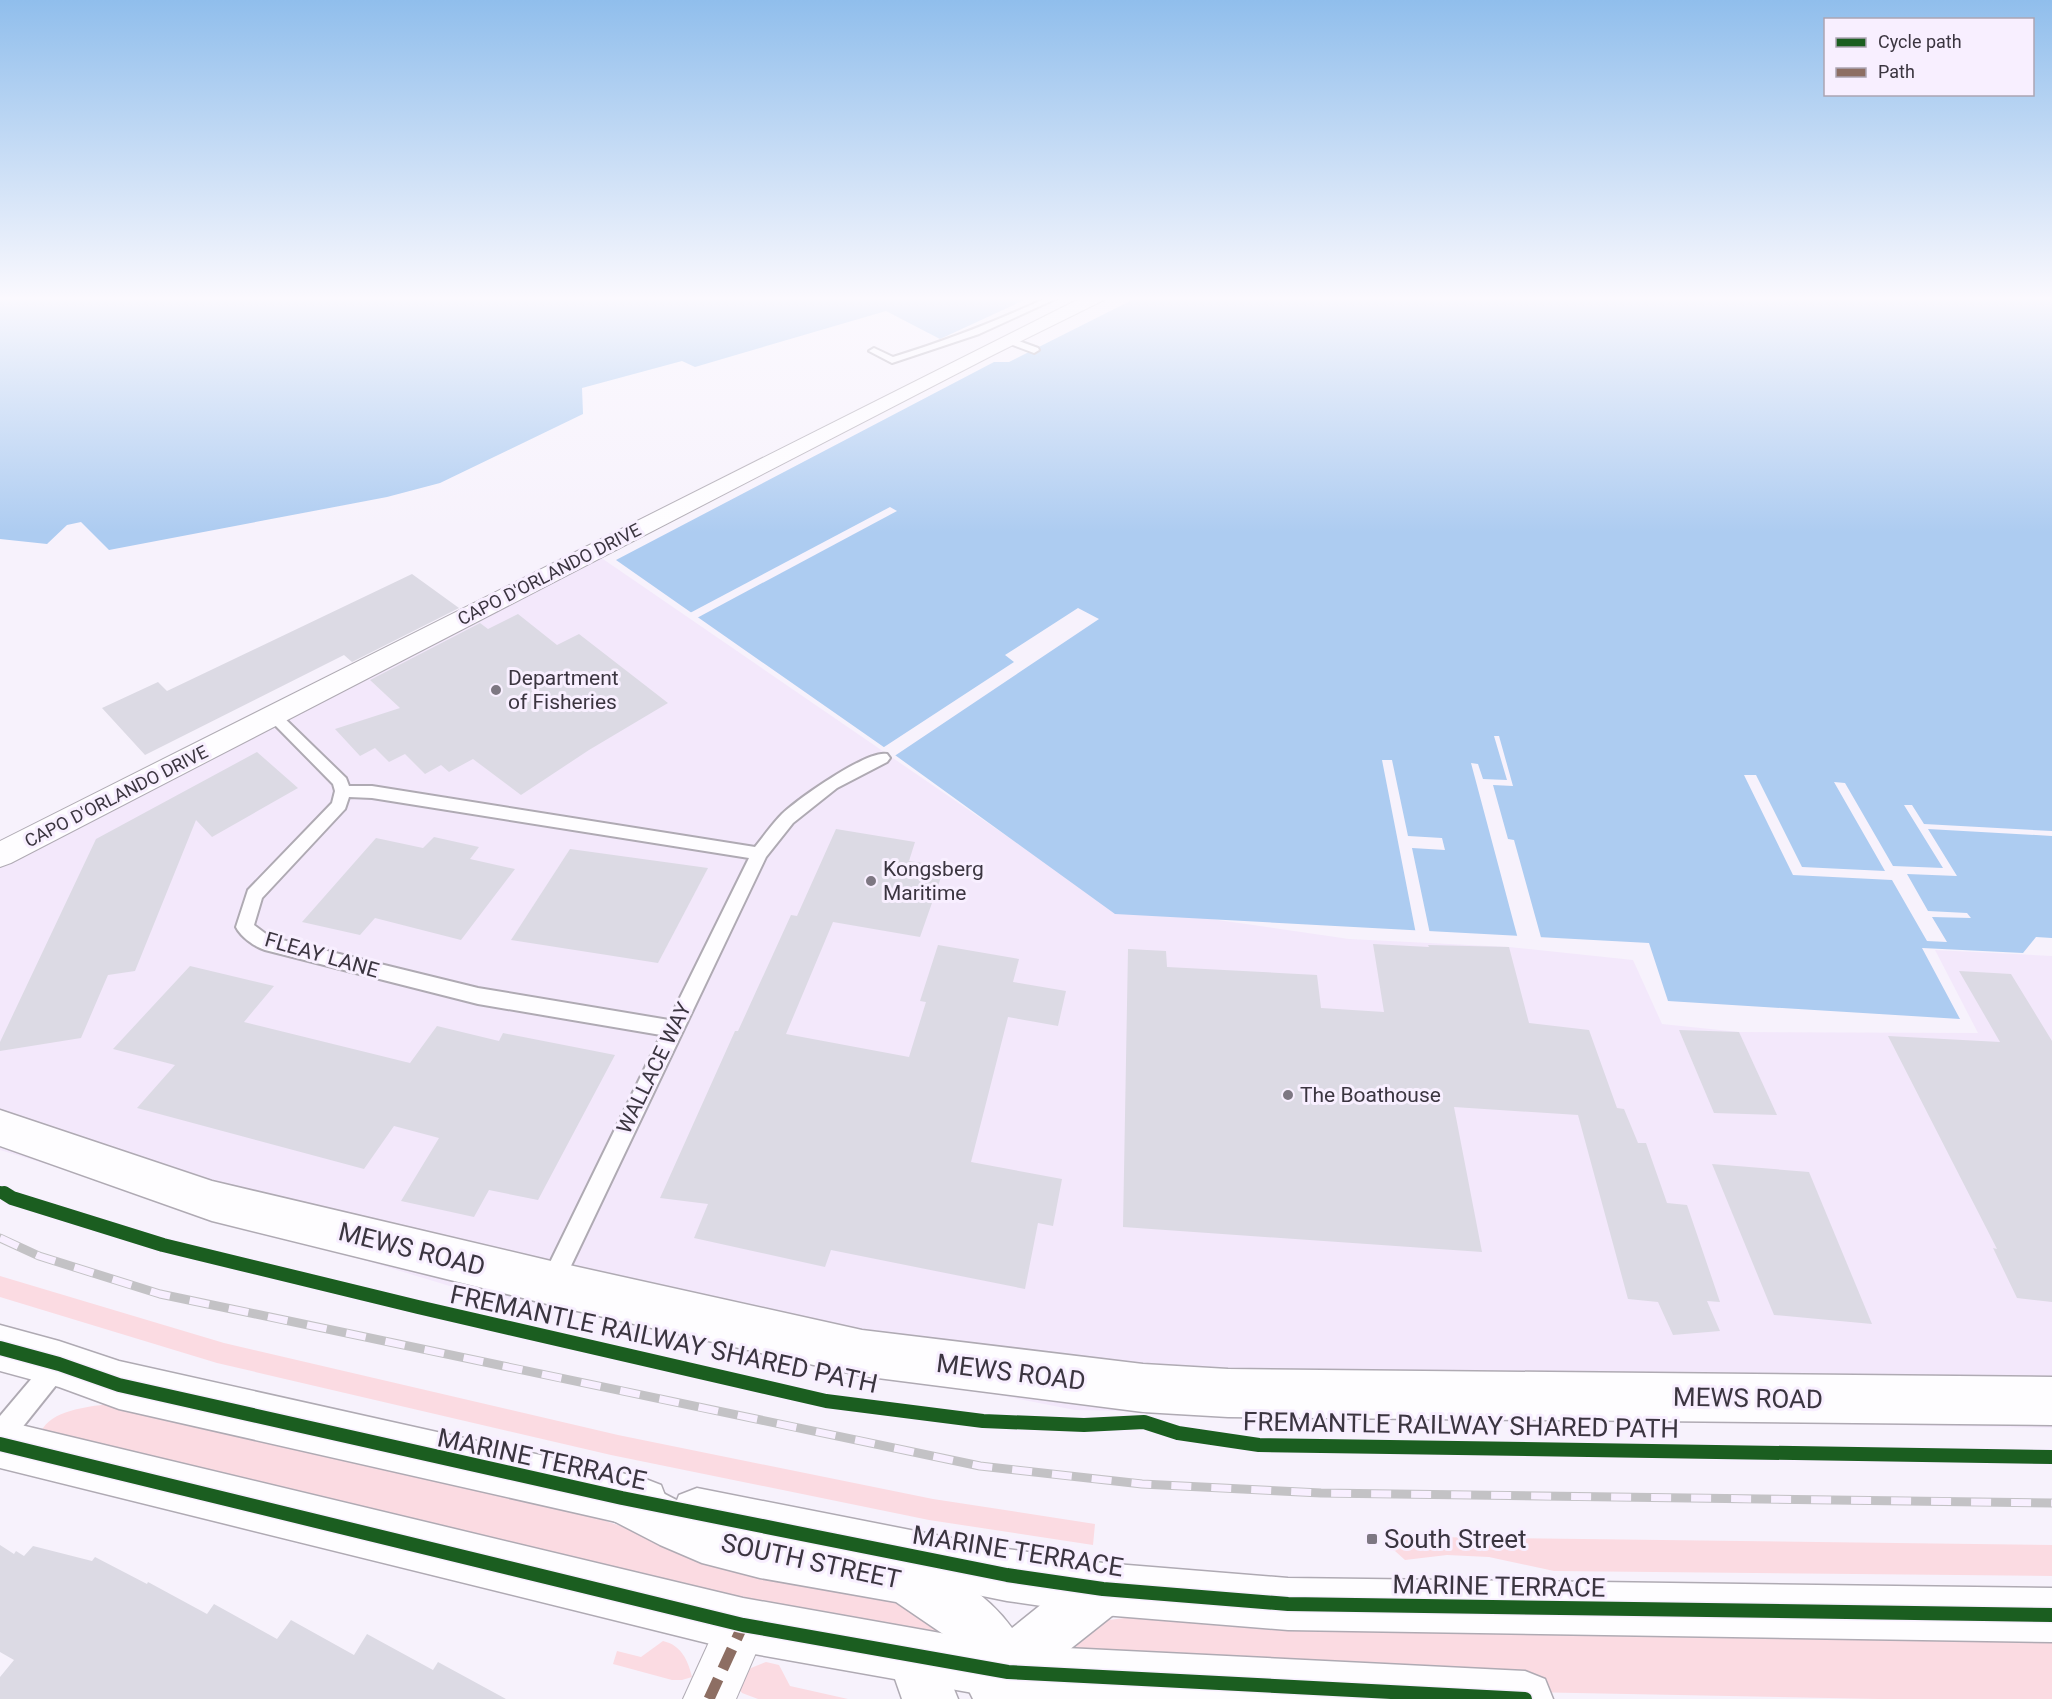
<svg xmlns="http://www.w3.org/2000/svg" width="2052" height="1699" font-family="Roboto,sans-serif">
  <style>
    .built { fill: #f3e8fb }
    .green { fill: #fbdbe2 }
    .water { fill: #adccf1 }
    .pier { fill: #f7f2fc }
    .building { fill: #dcdae4 }
    .lines { fill: none; stroke-linecap: round; stroke-linejoin: round }
    .service-casing { stroke: #afaab3; stroke-width: 4 }
    .minor-casing { stroke: #afaab3; stroke-width: 2 }
    .tertiary-casing { stroke: #afaab3; stroke-width: 3 }
    .secondary-casing { stroke: #afaab3; stroke-width: 3 }
    .service { fill: #fefdff; fill-rule: evenodd }
    .minor { fill: #fefdff; fill-rule: evenodd }
    .tertiary { fill: #fefdff; fill-rule: evenodd }
    .secondary { fill: #fefdff; fill-rule: evenodd }
    .rail-casing { stroke: #c3c2c5; stroke-width: 9 }
    .rail { stroke: #f8efff; stroke-width: 7; stroke-dasharray: 20; stroke-linecap: butt }
    .quiet { stroke: #8d6e63; stroke-width: 11; stroke-dasharray: 22 11; stroke-linecap: butt }
    .cycleway-far1-casing { stroke: #f8efff; stroke-width: 14 }
    .cycleway-casing { stroke: #f8efff; stroke-width: 17 }
    .cycleway-far1 { stroke: #1b5e20; stroke-width: 10 }
    .cycleway { stroke: #1b5e20; stroke-width: 14 }
    .poi-dot { fill: #7d7782; stroke: #f8efff; stroke-width: 2 }
    .labels { text-anchor: middle; dominant-baseline: central; stroke-width: 6; stroke-linejoin: round; paint-order: stroke }
    .far-street-label { font-size: 18px; fill: #3b3540; stroke: #f8efff }
    .poi-label { font-size: 21px; fill: #3b3540; stroke: #f8efff; text-anchor: start }
    .street-label { font-size: 21px; fill: #3b3540; stroke: #f8efff }
    .near-street-label { font-size: 26px; fill: #3b3540; stroke: #f8efff }
    .near-poi-label { font-size: 26px; fill: #3b3540; stroke: #f8efff; text-anchor: start }
  </style>
  <rect width="100%" height="100%" fill="#f7f2fc"/>
  <polygon class="built" points="584,546 1097,898 1121,906 1349,939 1509,947 1633,960 1662,1024 1739,1032 1978,1033 1935,950 2052,956 2052,1428 1075,1410 463,1290 0,1150 0,845"/>
  <g class="green">
    <polygon points="0,1276 224,1343 618,1435 933,1499 1095,1524 1093,1545 929,1520 611,1455 217,1363 0,1297"/>
    <path d="M108,1404L536,1497L673,1544L925,1604L958,1649L41,1432C51,1410 87,1407 108,1404Z"/>
    <polygon points="1384,1537 1421,1540 1431,1537 2052,1545 2052,1576 1554,1571 1489,1557 1447,1555 1405,1560 1395,1551 1385,1549"/>
    <polygon points="1147,1615 2052,1639 2052,1699 1879,1699 1525,1692 1064,1648 1087,1628 1109,1620"/>
    <path d="M663,1641C681,1645 688,1660 692,1677L682,1680H672L613,1664L617,1651L641,1657Z"/>
    <polygon points="766,1662 779,1665 790,1686 848,1699 758,1699 742,1693 735,1684 751,1668"/>
  </g>
  <g class="water">
    <polygon points="0,296 1033,296 940,339 886,311 695,367 682,361 582,388 583,414 440,483 387,497 109,550 81,522 67,525 47,544 0,539"/>
    <polygon points="1140,296 2052,296 2052,938 2036,937 2023,953 1922,948 1960,1019 1668,1001 1649,943 1115,914 888,750 616,560 994,362 1009,362"/>
  </g>
  <g class="pier">
    <polygon points="890,507 897,511 695,619 688,614"/>
    <polygon points="1078,608 1099,619 893,757 881,749 1014,662 1005,655"/>
    <polygon points="1494,736 1499,736 1513,786 1493,785 1508,839 1514,840 1542,941 1518,939 1471,763 1478,764 1483,779 1507,780"/>
    <polygon points="1382,760 1392,760 1408,836 1442,838 1445,850 1412,848 1430,934 1416,934"/>
    <polygon points="1744,775 1756,775 1802,867 1885,871 1834,782 1845,783 1893,866 1943,868 1904,805 1912,805 1924,824 2052,831 2052,836 1928,829 1957,876 1907,874 1928,911 1967,913 1971,918 1932,917 1947,942 1927,941 1892,880 1793,875"/>
  </g>
  <g class="building">
    <polygon points="412,574 459,608 352,662 344,655 145,755 102,708 158,682 167,691"/>
    <polygon points="518,614 557,645 579,634 668,703 589,750 521,795 473,759 449,772 441,765 425,774 405,754 389,762 375,748 360,756 335,729 400,708 370,680 480,623 488,629"/>
    <polygon points="257,752 298,788 212,837 196,820 135,971 108,975 81,1038 0,1051 0,1042 96,839"/>
    <polygon points="836,829 915,842 909,861 945,866 920,937 833,922 786,1034 909,1057 926,1002 920,1001 938,945 1019,959 1013,982 1066,991 1058,1026 1008,1017 971,1162 1062,1179 1053,1226 1038,1223 1025,1289 831,1250 825,1267 694,1238 708,1204 660,1198 735,1031 738,1031 791,915 797,916"/>
    <polygon points="434,837 479,847 470,859 515,869 461,940 375,918 360,935 302,922 376,838 423,848"/>
    <polygon points="570,849 708,868 658,963 511,940"/>
    <polygon points="1373,944 1429,947 1428,945 1509,947 1529,1023 1589,1030 1617,1108 1624,1109 1638,1143 1646,1143 1667,1203 1687,1205 1720,1302 1707,1301 1720,1331 1673,1335 1658,1302 1628,1299 1578,1115 1454,1107 1482,1252 1123,1227 1128,949 1166,951 1167,967 1317,975 1321,1008 1384,1012"/>
    <polygon points="190,966 274,986 244,1022 410,1063 437,1026 499,1041 503,1033 615,1055 538,1200 489,1190 474,1217 401,1201 439,1138 394,1126 364,1169 137,1108 175,1065 113,1049"/>
    <polygon points="1959,971 2011,974 2052,1041 2052,1302 2017,1298 1993,1248 1997,1249 1888,1036 2000,1042"/>
    <polygon points="1679,1030 1739,1032 1777,1115 1714,1113"/>
    <polygon points="1712,1164 1809,1172 1872,1324 1774,1315"/>
    <polygon points="0,1545 14,1554 16,1551 24,1556 33,1546 92,1561 95,1557 147,1584 148,1582 207,1614 214,1604 277,1639 291,1620 354,1655 367,1634 433,1670 438,1662 506,1699 0,1699 0,1677 14,1660 0,1652"/>
  </g>
  <g class="lines">
    <g class="service-casing">
      <g id="service">
        <path d="M1050,296H1062L979,334L892,363L869,351L874,348L893,357C947,340 1000,320 1050,296Z"/>
        <polygon points="1008,337 1038,348 1039,350 1034,353 1005,342 1003,340"/>
        <path d="M273,710L278,712L346,778L349,786H372L755,847C764,836 772,824 782,814C798,799 868,749 887,754L890,758L887,762L837,788L793,823L766,857L559,1291L551,1294L543,1291L540,1283L661,1035L478,1004L265,950C255,947 241,937 236,927L248,890L332,803L335,791L333,784L268,718L266,715L268,712ZM349,797L372,798L749,858L669,1020L478,988L270,937L254,925L262,898L345,809Z"/>
        <polygon points="57,1354 65,1358 69,1366 65,1374 9,1444 0,1447 0,1416 49,1358"/>
      </g>
    </g>
    <g class="minor-casing">
      <g id="minor">
        <polygon points="1085,296 1107,296 1104,300 993,355 11,863 0,867 0,841"/>
        <polygon points="743,1600 761,1607 768,1625 736,1699 683,1699 725,1607"/>
      </g>
    </g>
    <g class="tertiary-casing">
      <g id="tertiary">
        <polygon points="0,1110 212,1181 551,1261 862,1330 1143,1364 1228,1369 2052,1377 2052,1425 1228,1417 1143,1412 862,1376 551,1305 212,1221 0,1146"/>
        <polygon points="0,1325 59,1341 119,1361 643,1478 661,1485 668,1503 661,1521 643,1528 119,1409 59,1387 0,1371"/>
        <polygon points="0,1420 743,1598 1008,1645 1525,1671 1545,1679 1553,1699 1007,1699 743,1652 0,1468"/>
        <polygon points="697,1488 1007,1549 1103,1563 1288,1578 2052,1588 2052,1642 1288,1630 1103,1615 1007,1601 697,1538 679,1531 672,1513 679,1495"/>
      </g>
    </g>
    <g class="secondary-casing">
      <g id="secondary">
        <path d="M622,1473C654,1486 683,1507 717,1516C757,1527 797,1534 838,1541C859,1544 881,1545 901,1551C942,1565 987,1593 1012,1628L1084,1570L1103,1563L1122,1570L1129,1589L1122,1608L1064,1654L1038,1680L1039,1699H973L969,1691L978,1671L943,1634L896,1602L760,1578L702,1563L660,1545L604,1516L597,1498L604,1480Z"/>
        <polygon points="914,1629 933,1637 958,1699 902,1699 887,1656 895,1637"/>
        <polygon points="1116,1653 1135,1661 1143,1680 1135,1699 1058,1699 1066,1679 1097,1661"/>
      </g>
    </g>
    <use href="#service" class="service"/>
    <use href="#minor" class="minor"/>
    <use href="#tertiary" class="tertiary"/>
    <use href="#secondary" class="secondary"/>
    <g class="rail-casing">
      <polyline id="rail" points="0,1238 39,1256 160,1294 980,1466 1142,1484 1321,1493 2052,1503"/>
    </g>
    <use href="#rail" class="rail"/>
    <polyline class="quiet" points="709,1699 743,1625"/>
    <g class="cycleway-far1-casing">
      <polyline id="cycleway-far1" points="0,1191 7,1195"/>
    </g>
    <g class="cycleway-casing">
      <g id="cycleway">
        <polyline points="4,1193 12,1198 163,1245 418,1307 826,1401 983,1421 1084,1425 1144,1422 1178,1433 1259,1445 2052,1457"/>
        <polyline points="0,1348 59,1364 119,1385 622,1498 1007,1575 1103,1589 1288,1604 2052,1615"/>
        <polyline points="0,1444 743,1625 1008,1672 1525,1699"/>
      </g>
    </g>
    <use href="#cycleway-far1" class="cycleway-far1"/>
    <use href="#cycleway" class="cycleway"/>
  </g>
  <linearGradient id="sky" x2="0" y2="1"><stop stop-color="#90beec"/><stop offset="0.56" stop-color="#fbf9fe"/><stop offset="1" stop-color="#fbf9fe" stop-opacity="0"/></linearGradient>
  <rect width="2052" height="533" fill="url(#sky)"/>
  <g class="poi-dot">
    <circle cx="496" cy="690" r="6"/>
    <circle cx="871" cy="881" r="6"/>
    <circle cx="1288" cy="1095" r="6"/>
    <rect x="1366" y="1533" width="12" height="12" rx="3"/>
  </g>
  <g class="labels">
    <g class="far-street-label">
      <text transform="translate(549 574) rotate(-27)">CAPO D'ORLANDO DRIVE</text>
      <text transform="translate(116 796) rotate(-27)">CAPO D'ORLANDO DRIVE</text>
    </g>
    <g class="poi-label">
      <text x="508" y="678">Department<tspan x="508" dy="24">of Fisheries</tspan></text>
      <text x="883" y="869">Kongsberg<tspan x="883" dy="24">Maritime</tspan></text>
      <text x="1300" y="1095">The Boathouse</text>
    </g>
    <g class="street-label">
      <text transform="translate(322 955) rotate(16)">FLEAY LANE</text>
      <text transform="translate(654 1068) rotate(-64)">WALLACE WAY</text>
    </g>
    <g class="near-street-label">
      <text transform="translate(412 1249) rotate(14)">MEWS ROAD</text>
      <text transform="translate(664 1339) rotate(12)">FREMANTLE RAILWAY SHARED PATH</text>
      <text transform="translate(1011 1372) rotate(7)">MEWS ROAD</text>
      <text transform="translate(1748 1398) rotate(1)">MEWS ROAD</text>
      <text transform="translate(1461 1425) rotate(1)">FREMANTLE RAILWAY SHARED PATH</text>
      <text transform="translate(542 1459) rotate(12)">MARINE TERRACE</text>
      <text transform="translate(1018 1551) rotate(9)">MARINE TERRACE</text>
      <text transform="translate(811 1561) rotate(12)">SOUTH STREET</text>
      <text transform="translate(1499 1586) rotate(1)">MARINE TERRACE</text>
    </g>
    <g class="near-poi-label">
      <text x="1384" y="1539">South Street</text>
    </g>
  </g>
  <rect x="1824" y="18" width="210" height="78" fill="#f8efff" stroke="#aca5b3" stroke-width="1.5"/>
  <rect x="1836" y="38" width="30" height="9" fill="#1b5e20" stroke="#aca5b3" stroke-width="1.5"/>
  <text x="1878" y="48" font-size="18" fill="#3b3540">Cycle path</text>
  <rect x="1836" y="68" width="30" height="9" fill="#8d6e63" stroke="#aca5b3" stroke-width="1.5"/>
  <text x="1878" y="78" font-size="18" fill="#3b3540">Path</text>
</svg>
